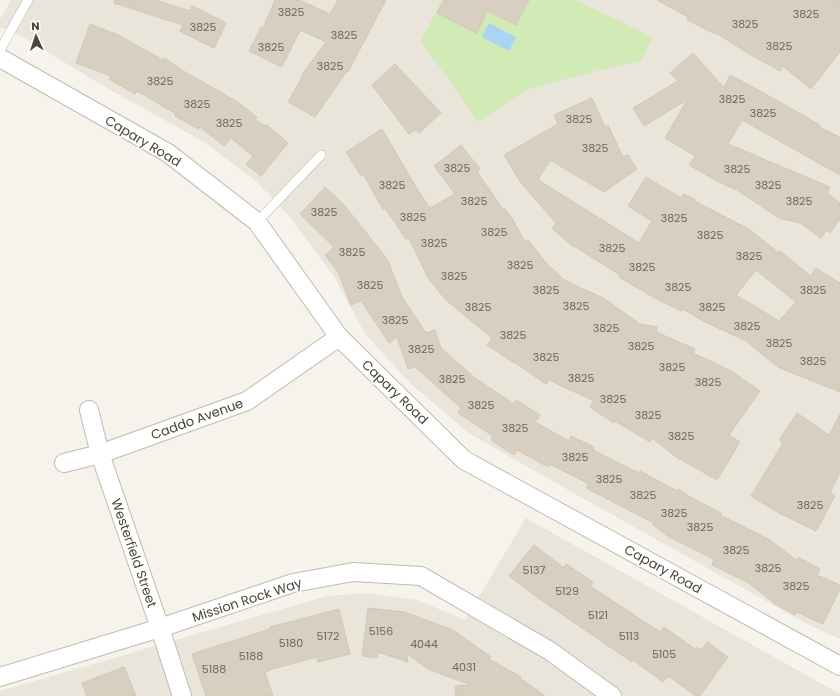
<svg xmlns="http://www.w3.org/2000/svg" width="840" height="696" font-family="Poppins,sans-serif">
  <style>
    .residential { fill: #eae5da }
    .green { fill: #d2eab5 }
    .water { fill: #a9d4f2 }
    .building { fill: #d8cfc1; stroke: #d3c7b4; fill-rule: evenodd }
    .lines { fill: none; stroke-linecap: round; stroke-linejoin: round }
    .lane-casing { stroke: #c2bbae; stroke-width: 10 }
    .street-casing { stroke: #c2bbae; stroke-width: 20 }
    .lane { stroke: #fff; stroke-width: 9 }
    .street { stroke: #fff; stroke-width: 18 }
    .labels { text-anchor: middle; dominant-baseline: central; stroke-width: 3.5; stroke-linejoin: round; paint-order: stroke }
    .number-label { font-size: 11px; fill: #6e675b }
    .street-label { font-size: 13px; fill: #4b4439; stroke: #fff }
  </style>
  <rect width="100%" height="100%" fill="#f6f3ec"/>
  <g class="residential">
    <polygon points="11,0 840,0 840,639 805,623 554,482 470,434 412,385 365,334 335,278 290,217 257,182 204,142 100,84 16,33 0,28 0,19"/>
    <polygon points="526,518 840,694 840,696 0,696 0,691 327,596 367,593 417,600 465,620"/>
  </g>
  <polygon class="green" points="442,0 575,0 653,37 641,61 604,69 531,88 478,122 421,41"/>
  <polygon class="water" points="489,23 516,37 509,51 482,37"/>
  <g class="building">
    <polygon points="115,0 155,0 190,11 192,6 226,23 214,48 180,31 183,25 114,3"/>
    <polygon points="275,0 299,0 330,14 338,0 386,0 348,72 347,71 315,117 288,102 302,77 301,76 326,42 300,30 282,67 249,51 261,27 263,28"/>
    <polygon points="444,0 529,0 516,25 487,11 477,33 437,13"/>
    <polygon points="657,0 840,0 840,52 811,89 783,66 780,71 751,55 716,33 715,34 687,20 688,17"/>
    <polygon points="90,24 118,35 163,60 164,58 178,67 178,68 236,101 257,117 255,120 265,126 267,125 288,143 261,176 246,164 253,156 231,138 224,146 200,127 198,129 175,116 176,114 137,91 135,94 109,79 111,76 76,63"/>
    <polygon points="693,53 724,88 730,75 753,87 820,125 819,127 840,137 840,175 742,120 728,144 830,187 827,193 840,203 840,219 830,233 827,230 821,238 800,223 779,218 737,190 719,182 689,165 695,156 665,138 687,100 644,126 633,108 678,81 670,73"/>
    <polygon points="395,64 441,113 419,133 416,129 409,134 372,85"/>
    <path d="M592,98L605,127L608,125L623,157L628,155L637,169L604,192L550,160L538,180L639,243L652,221L628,206L646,177L681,198L683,194L695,199L694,201L749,229L779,253L780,251L811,276L816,268L840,283V392L780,368L774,364L746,341L703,321L683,309L682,311L660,301L619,277L620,275L574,246L573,247L552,228L556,223L521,183L504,155L558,124L554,115ZM756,270L796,302L779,321L736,295Z"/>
    <polygon points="382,129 417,189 430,208 455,194 434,166 461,145 480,169 477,172 503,209 504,208 512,218 525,242 528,240 551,269 552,268 564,280 605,299 640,324 657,327 656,332 695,349 693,353 731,371 760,391 729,435 740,442 717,480 680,459 680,460 652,438 650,442 615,421 614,423 590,407 594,401 549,380 546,384 514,362 514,363 487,345 492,338 445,299 428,278 409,238 406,239 385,208 383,209 363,174 361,176 346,152"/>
    <polygon points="325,187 345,206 387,259 402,297 426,333 435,330 441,348 475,378 514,404 516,400 540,415 535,422 569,441 571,436 594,447 593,450 639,473 640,471 677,491 678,489 690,497 721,513 720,515 770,540 796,560 798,557 820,569 817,575 840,585 840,589 823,624 797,612 795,615 773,603 773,602 747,582 712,565 714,559 669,537 653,525 654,523 586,488 589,484 549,464 548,467 517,450 514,455 491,440 493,436 458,413 461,408 415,367 408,369 397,337 389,343 361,301 351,305 338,272 325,255 334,247 300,214"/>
    <polygon points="797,413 829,435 840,414 840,473 830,493 835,496 816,531 779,513 751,496 783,443 779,440"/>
    <polygon points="534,545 564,568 566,564 593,582 590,586 660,632 664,627 695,649 697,647 702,650 707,642 728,657 700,696 696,696 668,676 663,682 633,660 632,662 538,598 509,576"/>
    <polygon points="368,608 404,612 453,630 491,657 489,659 521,677 520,678 545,696 456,696 455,686 471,685 428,669 407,654 408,662 378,652 377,658 362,656"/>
    <polygon points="339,609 350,654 318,662 317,657 272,669 265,673 273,696 206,696 192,654 270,629 270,627"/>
    <polygon points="124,667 136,696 87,696 82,683"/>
  </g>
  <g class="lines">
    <g class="lane-casing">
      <g id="lane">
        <polyline points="0,50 28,0"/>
        <polyline points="257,222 321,155"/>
      </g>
    </g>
    <g class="street-casing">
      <g id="street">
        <polyline points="0,58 168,153 257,222 339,337 464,460 840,666"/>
        <polyline points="89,410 100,454 160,628 182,696"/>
        <polyline points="64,463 100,454 247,401 339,337"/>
        <polyline points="0,677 160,628 293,583 353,572 421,576 550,651 612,696"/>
      </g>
    </g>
    <use href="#lane" class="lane"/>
    <use href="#street" class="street"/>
  </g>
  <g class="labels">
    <g class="number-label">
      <text x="291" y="12">3825</text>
      <text x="806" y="14">3825</text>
      <text x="745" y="24">3825</text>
      <text x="203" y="27">3825</text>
      <text x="344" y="35">3825</text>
      <text x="779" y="46">3825</text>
      <text x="271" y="47">3825</text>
      <text x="330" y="66">3825</text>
      <text x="160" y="81">3825</text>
      <text x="732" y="99">3825</text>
      <text x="197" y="104">3825</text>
      <text x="763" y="113">3825</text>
      <text x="579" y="119">3825</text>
      <text x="229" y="123">3825</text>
      <text x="595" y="148">3825</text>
      <text x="457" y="168">3825</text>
      <text x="737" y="169">3825</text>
      <text x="392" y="185">3825</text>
      <text x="768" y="185">3825</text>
      <text x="474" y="201">3825</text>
      <text x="799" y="201">3825</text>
      <text x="324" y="212">3825</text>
      <text x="413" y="217">3825</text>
      <text x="674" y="218">3825</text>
      <text x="494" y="232">3825</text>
      <text x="710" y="235">3825</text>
      <text x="434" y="243">3825</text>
      <text x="612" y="248">3825</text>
      <text x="352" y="252">3825</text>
      <text x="749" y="256">3825</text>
      <text x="520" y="265">3825</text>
      <text x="642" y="267">3825</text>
      <text x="454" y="276">3825</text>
      <text x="370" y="285">3825</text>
      <text x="678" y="287">3825</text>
      <text x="546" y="290">3825</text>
      <text x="813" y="290">3825</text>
      <text x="576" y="306">3825</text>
      <text x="478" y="307">3825</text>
      <text x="712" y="307">3825</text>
      <text x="395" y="320">3825</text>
      <text x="747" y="326">3825</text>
      <text x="606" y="328">3825</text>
      <text x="513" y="335">3825</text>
      <text x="779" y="343">3825</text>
      <text x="641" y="346">3825</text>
      <text x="421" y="349">3825</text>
      <text x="546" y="357">3825</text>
      <text x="813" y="361">3825</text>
      <text x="672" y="367">3825</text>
      <text x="581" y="378">3825</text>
      <text x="452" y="379">3825</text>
      <text x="708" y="382">3825</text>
      <text x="613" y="399">3825</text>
      <text x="481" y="405">3825</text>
      <text x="648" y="415">3825</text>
      <text x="515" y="428">3825</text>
      <text x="681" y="436">3825</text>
      <text x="575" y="457">3825</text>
      <text x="609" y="479">3825</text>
      <text x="643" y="495">3825</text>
      <text x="810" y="505">3825</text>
      <text x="674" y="513">3825</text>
      <text x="700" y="527">3825</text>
      <text x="736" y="550">3825</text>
      <text x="768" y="568">3825</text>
      <text x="534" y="570">5137</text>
      <text x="796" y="586">3825</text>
      <text x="567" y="591">5129</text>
      <text x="598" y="615">5121</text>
      <text x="381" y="631">5156</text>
      <text x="328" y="636">5172</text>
      <text x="629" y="636">5113</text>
      <text x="291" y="643">5180</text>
      <text x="424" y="644">4044</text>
      <text x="664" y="654">5105</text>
      <text x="251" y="656">5188</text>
      <text x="464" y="667">4031</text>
      <text x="214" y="669">5188</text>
    </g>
    <g class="street-label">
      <text transform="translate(143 141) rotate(31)">Capary Road</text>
      <text transform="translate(395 392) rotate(44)">Capary Road</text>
      <text transform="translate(197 419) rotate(-20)">Caddo Avenue</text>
      <text transform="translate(134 553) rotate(71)">Westerfield Street</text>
      <text transform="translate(663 569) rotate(29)">Capary Road</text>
      <text transform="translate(247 600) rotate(-18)">Mission Rock Way</text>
    </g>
  </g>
  <g transform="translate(36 36) rotate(357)" stroke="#ffffff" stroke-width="3" paint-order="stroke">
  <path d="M0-3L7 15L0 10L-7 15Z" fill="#4b4439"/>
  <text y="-6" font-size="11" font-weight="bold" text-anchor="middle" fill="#4b4439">N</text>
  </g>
</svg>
